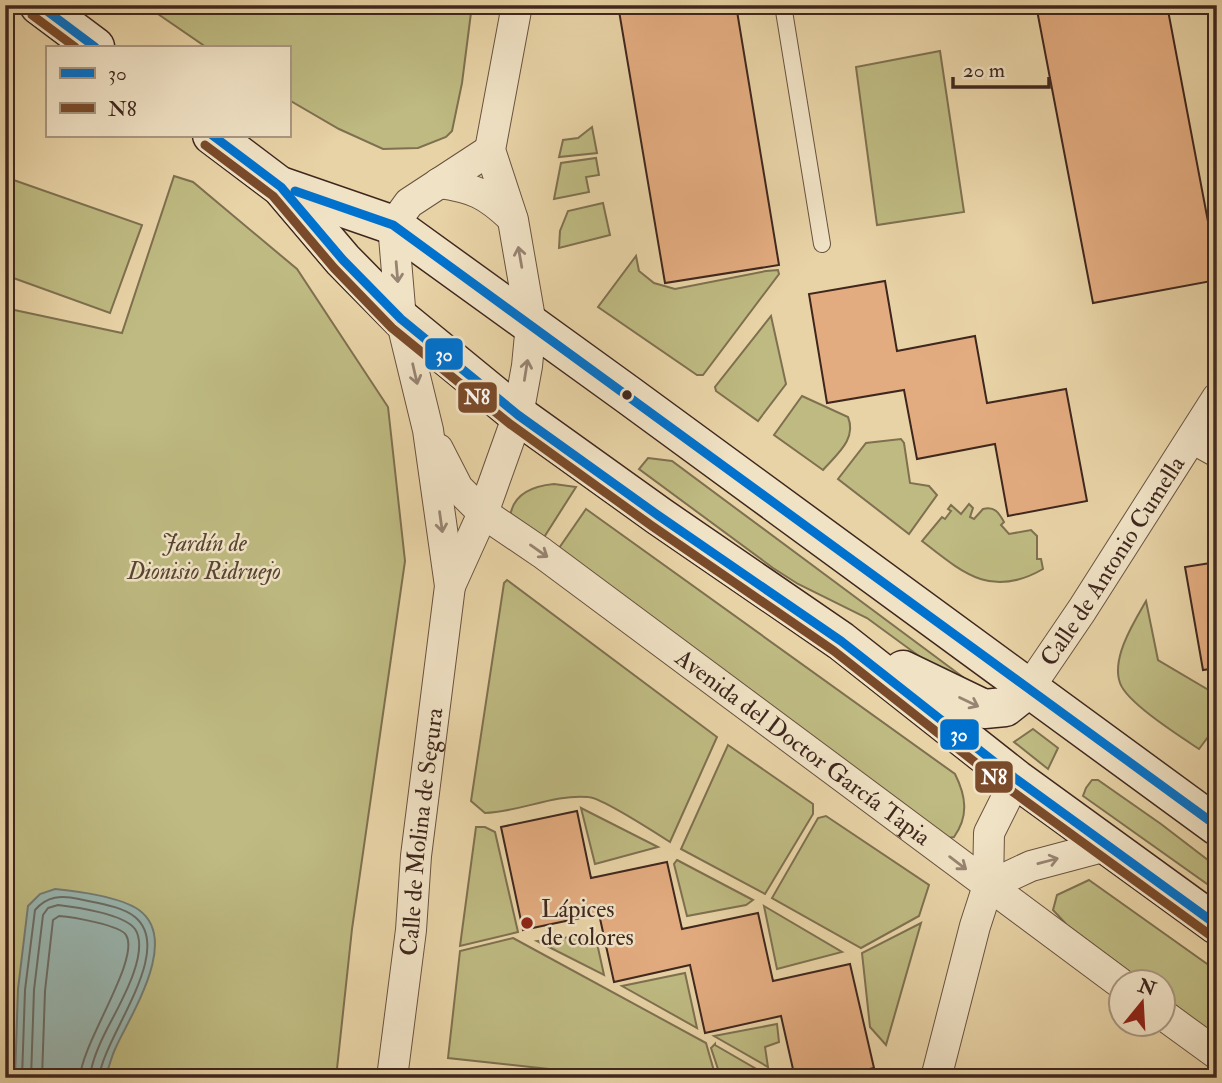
<svg xmlns="http://www.w3.org/2000/svg" width="1222" height="1083" font-family="'IM FELL Double Pica',serif">
  <style>
    .green { fill: #beba81; stroke: #7e7050; stroke-width: 2 }
    .water { fill: #99b6b0; stroke: #757d76; stroke-width: 2 }
    .lines { fill: none; stroke-linecap: round; stroke-linejoin: round }
    .shore { stroke: #6c6e67; stroke-width: 2 }
    .building { fill: #e3ac80; stroke: #3f271e; stroke-width: 2 }
    .lane-casing { stroke: #695240; stroke-width: 18 }
    .street-casing { stroke: #695240; stroke-width: 32 }
    .secondary-casing { stroke: #3f271e; stroke-width: 41 }
    .lane { stroke: #f0e2c5; stroke-width: 16 }
    .street { stroke: #f0e2c5; stroke-width: 30 }
    .secondary { stroke: #f0e2c5; stroke-width: 38 }
    .bus-1-casing { stroke: #f0e2c5; stroke-width: 14 }
    .bus-2-casing { stroke: #f0e2c5; stroke-width: 14 }
    .bus-1 { stroke: #0072ce; stroke-width: 9 }
    .bus-2 { stroke: #7a4b2a; stroke-width: 9 }
    .oneway { stroke: #988472 }
    .bus-dot { fill: #3f271e; stroke: #f0e2c5; stroke-width: 2.5 }
    .poi-dot { fill: #8f2418; stroke: #f0e2c5; stroke-width: 2.5 }
    .labels { text-anchor: middle; dominant-baseline: central; stroke-width: 5; stroke-linejoin: round; paint-order: stroke }
    .park-label { font-size: 24px; font-style: italic; fill: #584432; stroke: #f0e2c5 }
    .street-label { font-size: 24px; fill: #3f271e; stroke: #f0e2c5 }
    .poi-label { font-size: 24px; fill: #3f271e; stroke: #f0e2c5; text-anchor: start }
    .line-badge { stroke: #f0e2c5; stroke-width: 2.5 }
    .badge-label { font-size: 19px; text-anchor: middle; font-weight: bold; fill: #fff }
  </style>
  <rect width="100%" height="100%" fill="#e8d3a6"/>
  <filter id="stains"><feTurbulence type="fractalNoise" baseFrequency=".00286" numOctaves="4"/><feColorMatrix values="0 0 0 0 .2 0 0 0 0 .09 0 0 0 0 .02 0 0 0 .5 -.17"/></filter>
  <radialGradient id="worn" r=".72"><stop offset=".6" stop-color="#630" stop-opacity="0"/><stop offset="1" stop-color="#630" stop-opacity=".3"/></radialGradient>
  <g class="green">
    <polygon points="151,5 472,5 462,83 452,131 446,137 418,148 383,149 339,129 289,100 289,47 206,47 158,14"/>
    <polygon points="940,51 964,212 877,225 856,67"/>
    <polygon points="592,127 597,153 559,157 563,140 578,138"/>
    <polygon points="596,158 599,175 586,177 589,192 554,199 561,163"/>
    <polygon points="174,176 193,182 297,269 388,407 405,561 352,929 336,1078 5,1078 5,308 122,333"/>
    <polygon points="5,177 142,225 110,313 5,275"/>
    <polygon points="603,203 610,235 559,248 560,231 568,211"/>
    <polygon points="636,256 639,271 654,283 675,289 766,271 778,270 779,274 703,375 697,375 598,307"/>
    <polygon points="771,316 786,384 758,421 716,391 715,387"/>
    <path d="M802,396L848,417C857,439 837,454 823,470L774,435Z"/>
    <polygon points="901,439 904,443 910,483 929,486 937,495 909,534 838,479 866,443"/>
    <polygon points="648,458 672,461 975,686 964,689 867,618 798,584 773,568 639,469"/>
    <path d="M554,484L576,487L541,542L510,518C512,494 533,486 554,484Z"/>
    <path d="M969,504L973,508L970,517L974,519L983,509C995,506 999,513 1004,522L1001,525L1009,534L1031,530L1037,536V559H1041L1043,569C991,599 963,573 922,541L942,517L945,519L951,511L948,509L951,505L961,514Z"/>
    <path d="M586,509L955,774C966,796 969,816 954,837L947,838L557,551Z"/>
    <path d="M507,580L717,737L670,842C656,833 600,797 588,797C554,794 519,812 485,813L471,801L504,583Z"/>
    <path d="M1146,601L1158,660L1217,695V725L1199,749C1181,737 1127,703 1120,683C1111,658 1134,622 1146,601Z"/>
    <polygon points="1033,729 1058,748 1048,769 1014,742"/>
    <polygon points="728,745 813,804 813,814 765,894 681,849"/>
    <polygon points="1092,780 1098,780 1161,824 1217,867 1217,891 1083,796 1086,788"/>
    <polygon points="581,808 658,847 595,864"/>
    <polygon points="826,816 929,885 919,916 861,948 772,898 818,818"/>
    <polygon points="476,827 485,827 495,832 518,932 460,946"/>
    <polygon points="677,860 753,900 746,905 687,916 674,864"/>
    <polygon points="1089,880 1217,971 1217,1037 1163,996 1162,982 1142,981 1067,925 1053,910 1057,895"/>
    <polygon points="764,906 842,952 777,969"/>
    <polygon points="921,923 886,1045 870,1027 862,953"/>
    <polygon points="595,934 604,975 537,941"/>
    <polygon points="513,938 706,1043 716,1078 594,1078 594,1074 448,1058 460,951"/>
    <polygon points="685,973 697,1028 622,986"/>
    <polygon points="777,1024 779,1042 765,1047 768,1067 714,1036"/>
    <polygon points="715,1044 715,1045 772,1078 721,1078 711,1048"/>
  </g>
  <path class="water" d="M55,889C77,891 121,897 139,910C180,940 131,1014 116,1047C111,1057 109,1068 105,1078H15L18,989L28,906L40,894Z"/>
  <g class="lines">
    <g class="shore">
      <path d="M22,1078L25,990L35,910C47,896 61,895 79,899C96,903 122,906 135,917C176,951 103,1037 99,1078"/>
      <path d="M31,1078L34,990L43,915L48,908L58,905C76,907 124,914 135,929C151,953 117,1009 106,1031C99,1045 91,1062 90,1078"/>
      <path d="M42,1078L45,991L53,920L59,916C72,917 120,925 126,935C141,959 81,1044 80,1078"/>
    </g>
  </g>
  <g class="building">
    <polygon points="618,5 736,5 779,265 665,283"/>
    <polygon points="1036,5 1167,5 1217,269 1217,280 1093,303"/>
    <polygon points="885,281 897,351 975,336 987,403 1066,389 1087,501 1008,516 995,444 917,459 904,390 827,403 809,294"/>
    <polygon points="1217,562 1217,668 1203,670 1185,567"/>
    <polygon points="577,811 591,878 667,862 682,929 758,913 773,981 850,964 874,1068 829,1078 795,1078 781,1016 705,1033 690,965 614,982 599,914 523,930 501,827"/>
  </g>
  <g class="lines">
    <g class="lane-casing">
      <polyline id="lane" points="783,5 822,244"/>
    </g>
    <g class="street-casing">
      <g id="street">
        <path d="M439,183C474,188 487,194 512,218"/>
        <polyline points="1192,438 1217,452"/>
        <path id="s1" d="M438,449L458,488L483,513L542,553L1120,983"/>
        <polyline points="450,586 483,513 518,415 527,366 531,324 513,220 490,150 517,5"/>
        <path id="s2" d="M1029,688L1082,610L1217,398"/>
        <polyline points="988,886 1031,866 1110,845"/>
        <polyline points="1162,1014 1217,1054"/>
        <path id="s3" d="M392,1078L411,930L416,856L450,586L428,430L401,319L393,225L409,203L490,150"/>
        <polyline points="936,1078 975,926 988,886 989,833 1016,779"/>
      </g>
    </g>
    <g class="secondary-casing">
      <g id="secondary">
        <polyline points="39,5 95,47"/>
        <polyline points="212,135 281,187 343,260 401,319 518,415 659,516 841,641 1016,779 1217,925"/>
        <polyline points="283,187 393,225 627,394 1217,826"/>
        <polyline points="903,670 984,709 1005,707 1029,688"/>
      </g>
    </g>
    <use href="#lane" class="lane"/>
    <use href="#street" class="street"/>
    <use href="#secondary" class="secondary"/>
    <g class="bus-1-casing">
      <g id="bus-1">
        <polyline points="39,5 95,47"/>
        <polyline points="212,135 281,187 343,260 401,319 518,415 659,516 841,641 1016,779 1217,925"/>
        <polyline points="295,191 393,225 1217,826"/>
      </g>
    </g>
    <g class="bus-2-casing">
      <g id="bus-2">
        <polyline points="32,15 75,47"/>
        <polyline points="205,145 273,196 334,268 392,328 510,424 652,526 834,651 1009,789 1210,935"/>
      </g>
    </g>
    <use href="#bus-1" class="bus-1"/>
    <use href="#bus-2" class="bus-2"/>
  </g>
  <defs><path id="oneway-shaft" d="M-6 0H5M1.5-3L5.5 0L1.5 3" fill="none" stroke-width="1.6" stroke-linecap="round" stroke-linejoin="round" transform="scale(1.75)"/></defs>
  <g class="oneway">
    <use href="#oneway-shaft" transform="translate(520 257) rotate(-100)"/>
    <use href="#oneway-shaft" transform="translate(397 272) rotate(85)"/>
    <use href="#oneway-shaft" transform="translate(526 370) rotate(-81)"/>
    <use href="#oneway-shaft" transform="translate(415 374) rotate(77)"/>
    <use href="#oneway-shaft" transform="translate(441 522) rotate(82)"/>
    <use href="#oneway-shaft" transform="translate(539 551) rotate(35)"/>
    <use href="#oneway-shaft" transform="translate(969 702) rotate(26)"/>
    <use href="#oneway-shaft" transform="translate(1048 861) rotate(-15)"/>
    <use href="#oneway-shaft" transform="translate(958 863) rotate(37)"/>
  </g>
  <circle class="bus-dot" cx="627" cy="395" r="6"/>
  <circle class="poi-dot" cx="527" cy="923" r="7"/>
  <g class="labels">
    <g class="park-label">
      <text x="204" y="543">Jardín de<tspan x="204" dy="28">Dionisio Ridruejo</tspan></text>
    </g>
    <g class="street-label">
      <text stroke="none"><textPath href="#s2" startOffset="152">Calle de Antonio Cumella</textPath></text>
      <text stroke="none"><textPath href="#s1" startOffset="476">Avenida del Doctor García Tapia</textPath></text>
      <text stroke="none"><textPath href="#s3" startOffset="248">Calle de Molina de Segura</textPath></text>
    </g>
    <g class="poi-label">
      <text x="541" y="909">Lápices<tspan x="541" dy="28">de colores</tspan></text>
    </g>
  </g>
  <g class="line-badge">
    <rect x="424" y="337" width="40" height="34" rx="7" fill="#0072ce"/>
    <rect x="457" y="381" width="41" height="33" rx="7" fill="#7a4b2a"/>
    <rect x="939" y="718" width="41" height="33" rx="7" fill="#0072ce"/>
    <rect x="974" y="760" width="40" height="34" rx="7" fill="#7a4b2a"/>
  </g>
  <g class="badge-label">
    <text x="444" y="361">30</text>
    <text x="477" y="404">N8</text>
    <text x="959" y="741">30</text>
    <text x="994" y="784">N8</text>
  </g>
  <rect width="1222" height="1083" fill="none" stroke="#e8d3a6" stroke-width="28"/>
  <rect x="7" y="7" width="1208" height="1069" fill="none" stroke="#3f271e" stroke-width="3.5"/>
  <rect x="14" y="14" width="1194" height="1055" fill="none" stroke="#3f271e" stroke-width="2"/>
  <rect x="46" y="46" width="245" height="91" fill="#f0e2c5" stroke="#a99782" stroke-width="2"/>
  <rect x="60" y="68" width="35" height="10" fill="#0072ce" stroke="#a99782" stroke-width="2"/>
  <text x="108" y="80" font-size="21" fill="#3f271e">30</text>
  <rect x="60" y="103" width="35" height="10" fill="#7a4b2a" stroke="#a99782" stroke-width="2"/>
  <text x="108" y="116" font-size="21" fill="#3f271e">N8</text>
  <g transform="translate(1142 1003) rotate(18)"><circle r="33" fill="#f0e2c5" stroke="#a99782" stroke-width="2"/>
  <path d="M0-5L12 26L0 18L-12 26Z" fill="#8f2418"/>
  <text y="-10" font-size="19" font-weight="bold" text-anchor="middle" fill="#3f271e">N</text>
  </g>
  <path d="M953 77v10h96v-10" fill="none" stroke="#3f271e" stroke-width="3.5"/>
  <text x="963" y="77" font-size="21" fill="#3f271e" stroke="#f0e2c5" stroke-width="5" paint-order="stroke">20 m</text>
  <rect width="100%" height="100%" filter="url(#stains)"/>
  <rect width="100%" height="100%" fill="url(#worn)"/>
</svg>
